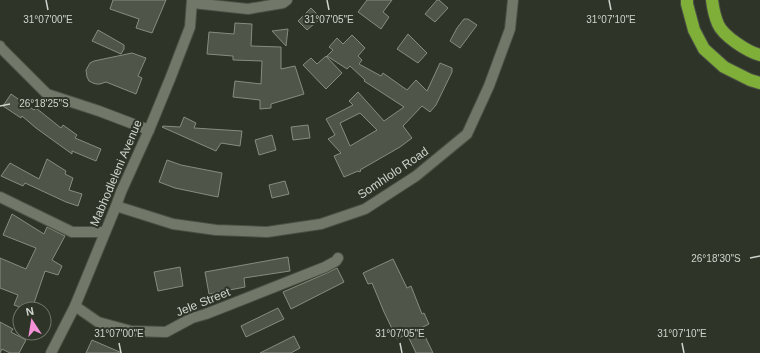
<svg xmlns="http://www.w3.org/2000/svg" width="760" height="353" font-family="Arial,sans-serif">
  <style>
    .building { fill: #4f5548; stroke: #868d7f; fill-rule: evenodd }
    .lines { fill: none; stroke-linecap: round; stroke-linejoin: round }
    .minor-casing { stroke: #4b5045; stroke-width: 12 }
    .highway-casing { stroke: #4b5045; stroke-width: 14 }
    .minor { stroke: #71786a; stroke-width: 10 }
    .highway { stroke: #7faf38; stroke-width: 12 }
    .ticks { fill: none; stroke: #d0d4cc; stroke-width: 1.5 }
    .labels { text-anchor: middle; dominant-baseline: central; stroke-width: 4; stroke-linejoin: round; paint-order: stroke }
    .street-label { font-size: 12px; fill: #d0d4cc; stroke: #2e3428 }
    .ticks-label { font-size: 10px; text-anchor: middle; fill: #d0d4cc; stroke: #2e3428; stroke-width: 4; stroke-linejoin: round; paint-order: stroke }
  </style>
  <rect width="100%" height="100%" fill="#2e3428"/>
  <g class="building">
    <polygon points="113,0 166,0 152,33 136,28 139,19 110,9"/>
    <polygon points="367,0 392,0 383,12 389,17 381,29 358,12"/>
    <polygon points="437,0 439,0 448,8 435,22 425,14"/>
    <polygon points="311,8 321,18 307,30 298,21"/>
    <polygon points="464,19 468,19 477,25 460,48 450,41 457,28"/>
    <polygon points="235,23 252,24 251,46 281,47 281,69 295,66 304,94 271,104 271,108 260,109 260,100 233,97 235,81 261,84 262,61 233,60 233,56 207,54 209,32 234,34"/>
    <polygon points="288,29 286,46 272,31"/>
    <polygon points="98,30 124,45 124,49 121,54 92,41"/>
    <polygon points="408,34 427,53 418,63 397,49"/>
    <path d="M352,35L365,48L358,56L362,60L359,64L381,76L383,73L407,90L416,80L427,91L440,63L452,68V72L436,105L430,112L422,106L403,126L412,138L400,147L360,170L361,171L359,172L358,171L344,177L334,156L341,153L328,139L335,135L326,119L353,105L349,101L358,92L384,121L404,107L364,81L365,80L350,66L347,69L327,56L333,50L329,47L337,38L343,44ZM360,113L377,130L350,146L340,123Z"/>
    <polygon points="132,53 146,58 138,76 142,78 136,94 106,82 100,84 96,84 93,83 89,81 87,77 86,70 90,63 94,61"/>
    <polygon points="326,56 342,73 326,89 303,65 311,58 317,64"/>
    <polygon points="11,94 34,110 36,108 61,128 63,125 77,135 75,138 101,149 96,161 72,151 72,154 36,128 22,116 21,118 3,106"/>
    <polygon points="184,117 196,123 194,128 242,131 240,146 221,143 216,151 162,127 163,126 180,127"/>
    <polygon points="308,125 310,138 293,140 291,127"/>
    <polygon points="272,135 276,150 259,155 255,140"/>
    <polygon points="47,159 66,171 65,174 73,178 69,190 82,194 78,206 66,202 25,183 23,186 1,176 10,163 39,179"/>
    <polygon points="167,160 181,165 222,173 218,197 175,188 159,182"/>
    <polygon points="285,181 289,194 272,198 269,185"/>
    <polygon points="12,214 44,234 47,227 65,236 52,260 62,266 58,275 45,271 32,309 25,309 14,305 18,295 0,288 0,258 26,269 36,248 3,235"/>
    <polygon points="288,257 290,271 244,278 245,287 209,294 205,272"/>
    <polygon points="393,259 407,288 411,286 422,314 424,313 429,324 421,328 433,353 416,353 407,334 397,339 384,312 372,283 368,284 363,273"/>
    <polygon points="180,267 183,286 158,291 154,272"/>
    <polygon points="337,268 344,282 291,309 283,292 327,273"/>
    <polygon points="278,308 284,319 246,337 241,326"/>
    <polygon points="0,322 13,329 11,332 26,340 19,353 10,353 2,349 0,353"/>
    <polygon points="294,336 300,348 291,353 260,353"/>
    <polygon points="92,340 122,353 86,353"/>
  </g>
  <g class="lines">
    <g class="minor-casing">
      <g id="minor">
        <polyline points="193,3 248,9 283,3 287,0"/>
        <polyline points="0,46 1,48 47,94 99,111 149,130"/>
        <polyline points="0,197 72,232 105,232"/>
        <polyline points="116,206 173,224 216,230 267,232 321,224 365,209 416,176 467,134 489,86 510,29 513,0"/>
        <polyline points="75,306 98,322 131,331 166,332 192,318 206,314 325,267 336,261 338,258"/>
        <polyline points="51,353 75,306 116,206 121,192 149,130 170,79 190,27 192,0"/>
      </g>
    </g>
    <g class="highway-casing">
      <g id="highway">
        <polyline points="687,0 687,4 694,30 704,49 724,67 750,80 760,83"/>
        <path d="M712,0C713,8 715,17 718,24C723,36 748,52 760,55"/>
      </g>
    </g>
    <use href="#minor" class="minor"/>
    <use href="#highway" class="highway"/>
  </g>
  <path class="ticks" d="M46,0L48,10M327,0L329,10M609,0L611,10M0,106L10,104M750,258L760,256M119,343L121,353M400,343L402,353M682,343L684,353"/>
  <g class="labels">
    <g class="street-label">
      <text transform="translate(116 173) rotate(-67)">Mabhodleleni Avenue</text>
      <text transform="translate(393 173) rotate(-34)">Somhlolo Road</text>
      <text transform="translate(203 302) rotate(-22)">Jele Street</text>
    </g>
  </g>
  <g class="ticks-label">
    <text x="48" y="23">31°07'00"E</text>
    <text x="329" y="23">31°07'05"E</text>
    <text x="611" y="23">31°07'10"E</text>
    <text x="44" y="107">26°18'25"S</text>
    <text x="716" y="262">26°18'30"S</text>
    <text x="119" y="337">31°07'00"E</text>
    <text x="400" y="337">31°07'05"E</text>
    <text x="682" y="337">31°07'10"E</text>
  </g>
  <g transform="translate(32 321) rotate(348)"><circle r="19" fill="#2e3428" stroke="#6f746a"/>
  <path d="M0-3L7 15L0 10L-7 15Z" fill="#f391d6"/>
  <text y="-6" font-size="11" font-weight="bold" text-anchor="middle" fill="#d0d4cc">N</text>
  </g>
</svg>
